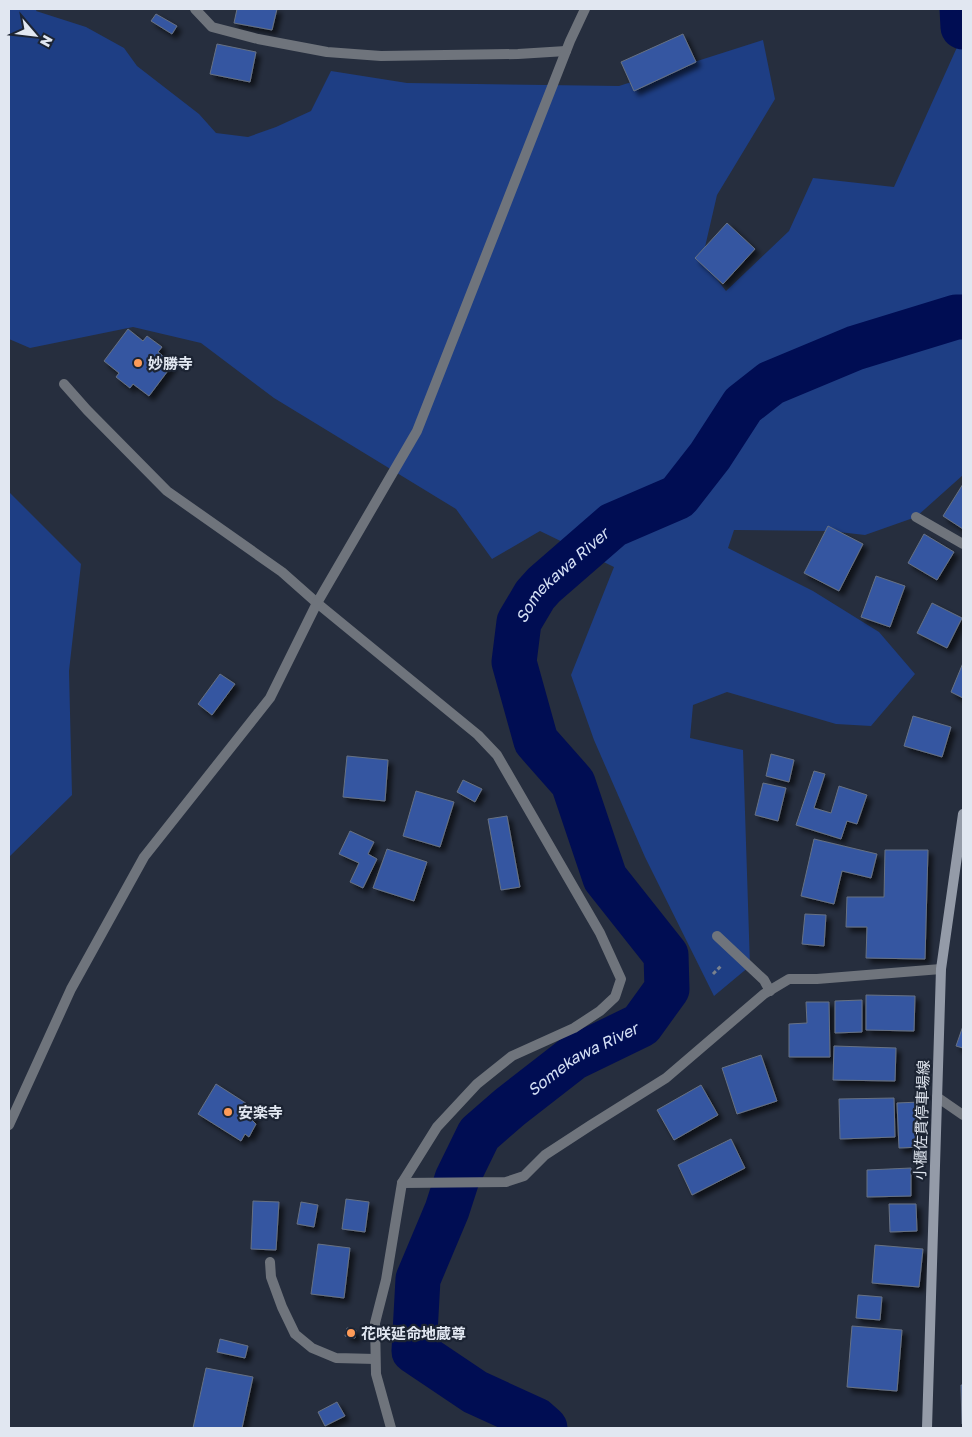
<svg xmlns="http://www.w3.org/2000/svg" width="972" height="1437" font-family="'Golos Text','Noto Sans JP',sans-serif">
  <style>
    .green { fill: #1e3e84 }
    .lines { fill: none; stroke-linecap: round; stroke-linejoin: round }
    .river { stroke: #000d53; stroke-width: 45 }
    .building { fill: #3457a1; stroke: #677183; filter: url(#shadow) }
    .path { stroke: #79818e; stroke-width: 3; stroke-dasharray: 4 2.5; stroke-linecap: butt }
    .lane { stroke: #6f747c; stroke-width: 10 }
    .street { stroke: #6f747c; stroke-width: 10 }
    .secondary { stroke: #949ba8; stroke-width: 10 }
    .poi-dot { fill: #fe9b58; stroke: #1c2433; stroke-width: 2 }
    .labels { text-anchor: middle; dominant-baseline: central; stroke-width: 4.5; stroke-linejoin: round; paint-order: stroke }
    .poi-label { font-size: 15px; font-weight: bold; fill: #e1e7f1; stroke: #1c2433; text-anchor: start }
    .street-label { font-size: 15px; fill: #e1e7f1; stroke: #1c2433 }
    .water-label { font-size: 16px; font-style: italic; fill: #d6e1f6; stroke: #1c2433 }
  </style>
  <defs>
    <filter id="shadow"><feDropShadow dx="4.5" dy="4.5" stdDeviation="2.5" flood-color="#0009"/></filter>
  </defs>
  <rect width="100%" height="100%" fill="#262e3e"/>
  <g class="green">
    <polygon points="9,9 37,9 36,11 86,27 124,48 137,66 199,114 216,133 248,137 276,127 311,111 331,71 407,83 619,86 763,40 775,99 717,195 702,260 726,291 789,231 813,178 894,187 963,34 963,475 916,517 865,535 830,531 734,530 728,548 813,591 879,632 915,674 871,726 836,724 727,692 693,705 690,738 743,750 750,966 714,996 645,857 594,740 571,675 614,567 540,531 492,559 456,509 274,398 201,343 133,327 30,348 9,339"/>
    <polygon points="9,492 81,564 69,671 72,795 9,857"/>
  </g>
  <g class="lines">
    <g class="river">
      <polyline points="962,9 963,27"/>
      <path id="s1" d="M545,1428L536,1420L475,1392L414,1351L418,1279L447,1210L457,1179L479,1134L510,1107L573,1058L641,1025L667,989L666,955L605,878L573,783L536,741L514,662L519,622L535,595L544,585L613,525L678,497L710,456L743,405L771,383L855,348L956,317H963"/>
    </g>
  </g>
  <g class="building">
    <polygon points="237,9 277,9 272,30 234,23"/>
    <polygon points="156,14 177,26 172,34 151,21"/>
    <polygon points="683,34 696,62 634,91 621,62"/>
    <polygon points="217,44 256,52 250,82 210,74"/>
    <polygon points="727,223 755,249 723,284 695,258"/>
    <polygon points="128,329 143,341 147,336 162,347 158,352 173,364 149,396 133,384 130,388 116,377 119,373 104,361"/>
    <polygon points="963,484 963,529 943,516"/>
    <polygon points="828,526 863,544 839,591 804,573"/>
    <polygon points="924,534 954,552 937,580 908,563"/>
    <polygon points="876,576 905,586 890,627 861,617"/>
    <polygon points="932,603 962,618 947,648 917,633"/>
    <polygon points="963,663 963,698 951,692"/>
    <polygon points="220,674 235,684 212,715 198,704"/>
    <polygon points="913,716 951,727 942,757 904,746"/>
    <polygon points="771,754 794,760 789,782 766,776"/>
    <polygon points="347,756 388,760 385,801 343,797"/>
    <polygon points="814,771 825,774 814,808 831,813 839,786 867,795 857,824 847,821 841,839 796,825"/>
    <polygon points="463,780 482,789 475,802 457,792"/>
    <polygon points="763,783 786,788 778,821 755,815"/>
    <polygon points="416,791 454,802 440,847 403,836"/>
    <polygon points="507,816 520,887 501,890 488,819"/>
    <polygon points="350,831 374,842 368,854 377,859 363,888 350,882 359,863 339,854"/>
    <polygon points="814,839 877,854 871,878 842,871 834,904 801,896"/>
    <polygon points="387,849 427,862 414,901 373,888"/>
    <polygon points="885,850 928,850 925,959 866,958 867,927 846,927 847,897 884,897"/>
    <polygon points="805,914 826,915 824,946 802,944"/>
    <polygon points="866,995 915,996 914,1031 866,1030"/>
    <polygon points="862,1000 862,1032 835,1033 835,1001"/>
    <polygon points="806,1002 829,1002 830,1057 789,1057 789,1024 807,1023"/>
    <polygon points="963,1026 963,1048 956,1046"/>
    <polygon points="834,1046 896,1048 895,1081 833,1080"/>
    <polygon points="761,1055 777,1101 737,1114 722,1068"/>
    <polygon points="216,1084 258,1111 252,1120 256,1124 249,1137 245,1134 241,1141 198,1114"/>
    <polygon points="701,1085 718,1115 674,1140 657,1110"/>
    <polygon points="894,1098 895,1137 840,1139 839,1099"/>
    <polygon points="920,1102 921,1147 899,1148 897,1103"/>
    <polygon points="731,1139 745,1168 692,1195 678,1165"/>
    <polygon points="911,1168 911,1196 867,1197 867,1170"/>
    <polygon points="346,1199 369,1202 365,1232 342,1229"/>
    <polygon points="253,1201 279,1202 276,1250 251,1249"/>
    <polygon points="301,1202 318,1205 314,1227 297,1224"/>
    <polygon points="889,1204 916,1204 917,1231 890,1232"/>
    <polygon points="318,1244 350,1248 344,1298 311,1294"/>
    <polygon points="875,1245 923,1249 919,1287 872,1283"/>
    <polygon points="858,1295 882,1297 880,1320 856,1318"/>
    <polygon points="852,1326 902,1330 897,1391 847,1387"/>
    <polygon points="347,1328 356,1330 355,1338 345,1336"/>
    <polygon points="220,1339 248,1346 245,1358 217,1352"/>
    <polygon points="206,1368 253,1377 242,1428 193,1428"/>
    <polygon points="961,1385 963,1385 963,1424 962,1424"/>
    <polygon points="337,1402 345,1416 325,1426 318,1412"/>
  </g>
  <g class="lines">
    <polyline class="path" points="713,974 722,965"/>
    <g class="lane">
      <polyline points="64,384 87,410 167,491 282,572 317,603"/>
      <polyline points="717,936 764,980 770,991"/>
      <polyline points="937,1097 963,1115"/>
      <polyline points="270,1262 271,1277 282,1307 295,1334 312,1348 336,1358 375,1359"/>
    </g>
    <g class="street">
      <polyline points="195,9 212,27 258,39 327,52 381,56 518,54 566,51"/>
      <polyline points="916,517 963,544"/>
      <polyline points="317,603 478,735 497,755 600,933 621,979 615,997 600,1011 574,1028 512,1056 477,1084 437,1127 402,1183 386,1280 375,1323 376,1374 391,1428"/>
      <polyline points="9,1125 71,989 144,857 270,698 317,603 417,431 570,41 585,9"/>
      <polyline points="402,1183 506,1182 524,1176 545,1155 591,1125 666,1078 764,994 789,979 817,979 941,969"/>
    </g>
    <polyline class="secondary" points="927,1428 941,969 963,814"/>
  </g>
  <g class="poi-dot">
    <circle cx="138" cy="363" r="5"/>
    <circle cx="228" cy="1112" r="5"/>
    <circle cx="351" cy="1333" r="5"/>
  </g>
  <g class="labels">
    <g class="poi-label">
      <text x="148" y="363">妙勝寺</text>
      <text x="238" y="1112">安楽寺</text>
      <text x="361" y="1333">花咲延命地蔵尊</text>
    </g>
    <g class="street-label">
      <text transform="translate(921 1120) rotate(-88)">小櫃佐貫停車場線</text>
    </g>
    <g class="water-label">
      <text stroke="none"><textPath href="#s1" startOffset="1098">Somekawa River</textPath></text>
      <text stroke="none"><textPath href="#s1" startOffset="511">Somekawa River</textPath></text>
    </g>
  </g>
  <rect width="972" height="1437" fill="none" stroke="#e1e7f1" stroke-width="20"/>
  <g transform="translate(35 35) rotate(118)" stroke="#1c2433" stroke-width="4" paint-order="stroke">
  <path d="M0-4L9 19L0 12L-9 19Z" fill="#e1e7f1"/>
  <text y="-8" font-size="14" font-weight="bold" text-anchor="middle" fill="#e1e7f1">N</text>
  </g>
</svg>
